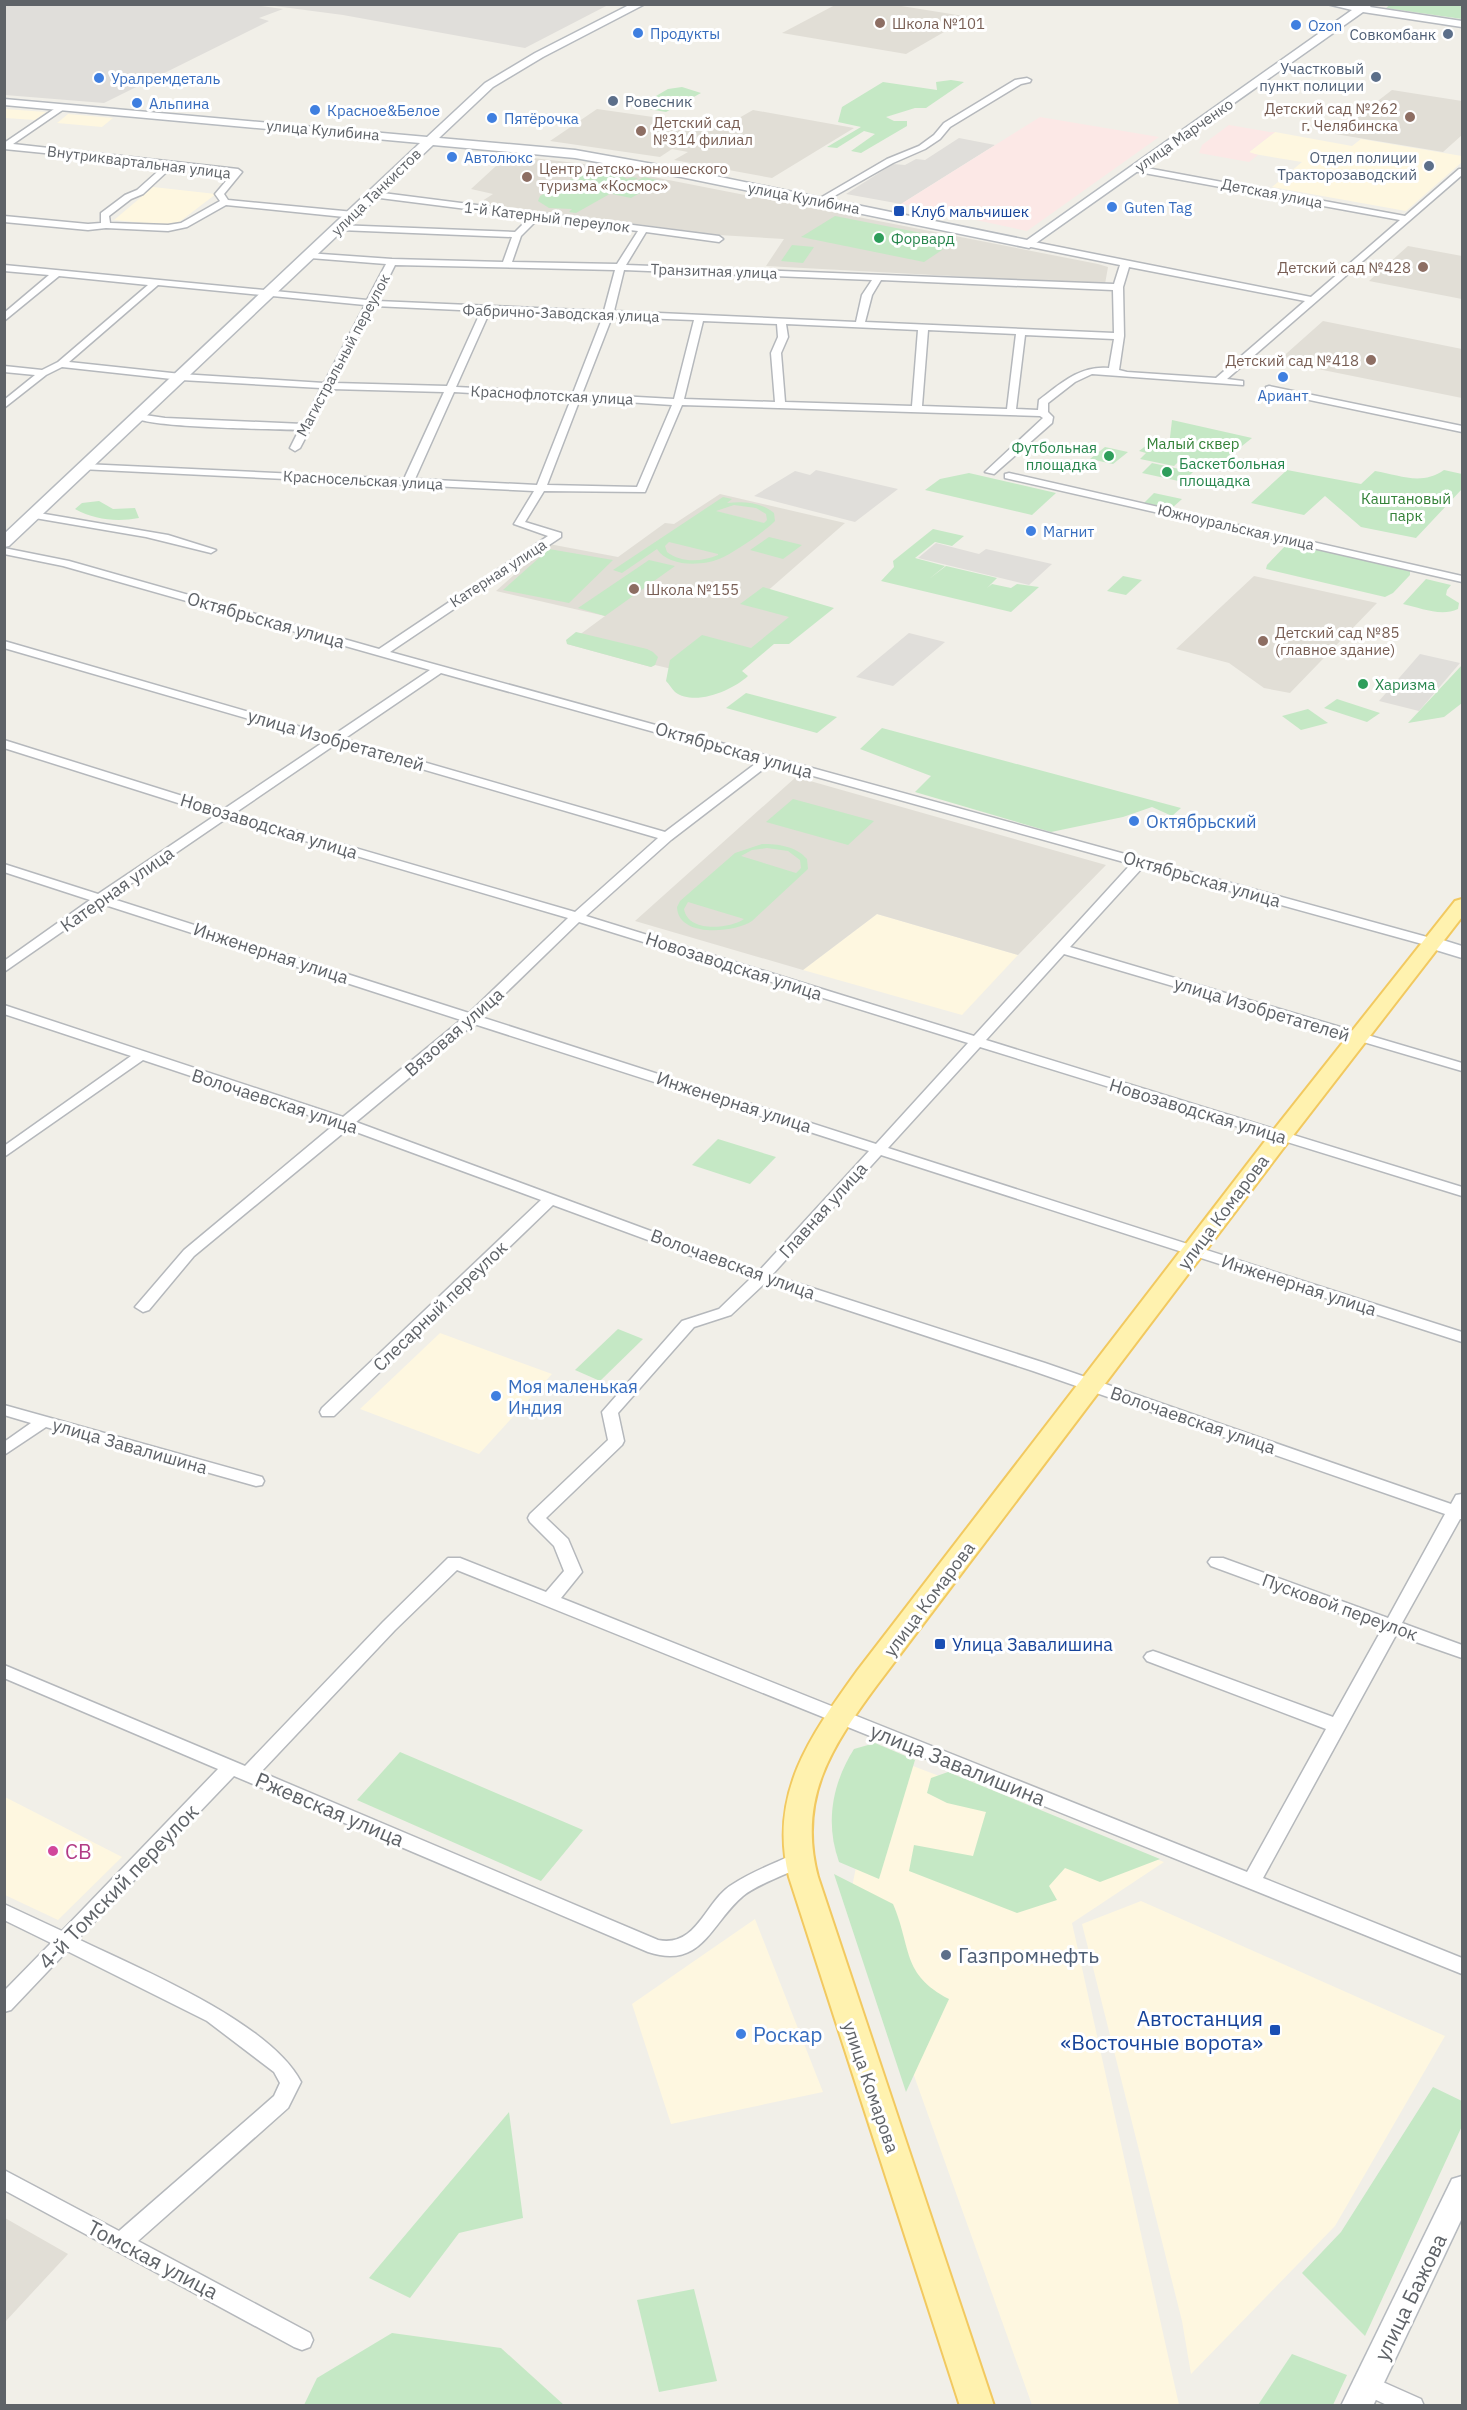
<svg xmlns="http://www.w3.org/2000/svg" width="1467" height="2410" font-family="'IBM Plex Sans',sans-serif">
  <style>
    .commercial { fill: #fef7e0 }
    .industrial { fill: #e0deda }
    .education { fill: #e1ded6 }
    .medical { fill: #fce8e6 }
    .green { fill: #c5e8c5; fill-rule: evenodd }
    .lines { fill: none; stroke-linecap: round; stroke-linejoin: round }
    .street-casing { stroke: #b5b8bc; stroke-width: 3 }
    .secondary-casing { stroke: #b6babf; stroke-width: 3 }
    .primary-casing { stroke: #f2c960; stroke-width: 4 }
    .street { fill: #fff; fill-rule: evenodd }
    .secondary { fill: #fff; fill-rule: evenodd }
    .primary { fill: #fff2af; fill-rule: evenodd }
    .education-dot { fill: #8d6e63; stroke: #fff; stroke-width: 2 }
    .shop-dot { fill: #3f7fe0; stroke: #fff; stroke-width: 2 }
    .service-dot { fill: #5c6f8a; stroke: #fff; stroke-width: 2 }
    .transit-dot { fill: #1a4fb4; stroke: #fff; stroke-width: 2 }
    .leisure-dot { fill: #2e9e5b; stroke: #fff; stroke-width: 2 }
    .hotel-dot { fill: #d1479c; stroke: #fff; stroke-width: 2 }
    .labels { text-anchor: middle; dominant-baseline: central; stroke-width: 6; stroke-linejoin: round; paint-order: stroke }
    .far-education-label { font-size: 15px; fill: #785e54; stroke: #fff; text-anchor: start }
    .far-shop-label { font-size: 15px; fill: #366cbe; stroke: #fff; text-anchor: start }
    .far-service-label { font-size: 15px; fill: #4e5e75; stroke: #fff; text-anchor: end }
    .far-street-label { font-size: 15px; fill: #5f6368; stroke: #fff }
    .far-transit-label { font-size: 15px; fill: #164399; stroke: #fff; text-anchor: start }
    .far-leisure-label { font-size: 15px; fill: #27864d; stroke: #fff; text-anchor: start }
    .far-park-label { font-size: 15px; fill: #348238; stroke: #fff }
    .street-label { font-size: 18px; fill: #5f6368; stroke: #fff }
    .shop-label { font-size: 18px; fill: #366cbe; stroke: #fff; text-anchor: start }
    .transit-label { font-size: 18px; fill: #164399; stroke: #fff; text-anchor: start }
    .near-street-label { font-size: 21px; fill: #5f6368; stroke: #fff }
    .near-hotel-label { font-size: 21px; fill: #b23c85; stroke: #fff; text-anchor: start }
    .near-service-label { font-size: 21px; fill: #4e5e75; stroke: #fff; text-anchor: start }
    .near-transit-label { font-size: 21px; fill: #164399; stroke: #fff; text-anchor: end }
    .near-shop-label { font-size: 21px; fill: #366cbe; stroke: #fff; text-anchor: start }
  </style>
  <rect width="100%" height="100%" fill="#f1efe8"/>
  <g class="commercial">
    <polygon points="4,109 5,109 46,112 35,120 5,118"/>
    <polygon points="68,114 113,118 102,127 57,123"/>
    <polygon points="1275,132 1352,146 1361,139 1462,156 1462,162 1406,211 1272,187 1302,162 1248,153"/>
    <polygon points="153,187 216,194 174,226 114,220"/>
    <polygon points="877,914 1018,955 962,1015 803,970"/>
    <polygon points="440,1333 552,1374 479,1454 360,1409"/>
    <polygon points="879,1753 1164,1862 1072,1923 1179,2405 1032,2405 850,1897"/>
    <polygon points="5,1797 122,1857 58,1920 5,1895"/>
    <polygon points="1141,1901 1445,2036 1335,2226 1191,2374 1182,2321 1082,1924"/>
    <polygon points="755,1919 823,2092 671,2124 632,2004"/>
  </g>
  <g class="industrial">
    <polygon points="247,4 283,9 259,18 269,21 104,103 5,95 5,5"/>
    <polygon points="267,5 608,4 608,5 525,48 343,15"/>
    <polygon points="959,138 995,145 901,204 846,194 893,164 905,165 916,159 925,160"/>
    <polygon points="816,470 898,489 855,522 754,496 795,471 810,475"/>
    <polygon points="936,543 979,554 986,549 1052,564 1029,585 918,558"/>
    <polygon points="909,633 945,642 893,686 856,677"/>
    <polygon points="1420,654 1460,663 1419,711 1379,701"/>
  </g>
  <g class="education">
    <polygon points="835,5 895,5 970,17 906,54 782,33"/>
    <polygon points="1392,90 1462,101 1462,135 1443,152 1335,134"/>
    <polygon points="597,109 723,127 753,110 854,128 772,178 674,160 688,152 672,149 660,157 550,141"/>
    <polygon points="508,155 592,165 1098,264 1108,267 1105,284 766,266 784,239 719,235 479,203 493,194 471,189"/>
    <polygon points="1408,246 1462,256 1462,299 1369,281"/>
    <polygon points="1323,321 1462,349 1462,398 1278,361"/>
    <polygon points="720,494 845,523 757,600 804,613 723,681 655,665 651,667 567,644 605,616 496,591 549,544 618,557 665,523 674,524"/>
    <polygon points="1254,576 1377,603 1290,693 1264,688 1229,663 1176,649"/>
    <polygon points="796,777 1106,865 1018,955 877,914 803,970 635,921"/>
    <polygon points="5,2218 68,2254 5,2322"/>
  </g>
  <g class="medical">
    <polygon points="1040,117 1159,137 1027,231 901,204"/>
    <polygon points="1229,125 1270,132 1275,132 1249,152 1258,155 1249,162 1199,153 1202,145"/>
  </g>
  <g class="green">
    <polygon points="1391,4 1462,5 1462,19 1386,8"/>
    <polygon points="951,80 964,82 926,108 915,108 886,117 894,121 907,121 907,126 861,153 851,151 875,134 864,131 837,148 827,147 861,127 838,122 842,107 883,82 937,90 936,82"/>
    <polygon points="682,87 701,93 666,112 637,107 668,89"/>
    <polygon points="608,172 619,174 627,179 632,177 638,178 576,213 569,212 572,209 549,208 538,201 540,196 579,175"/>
    <polygon points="644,177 662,181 631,198 612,194"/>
    <polygon points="835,216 957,240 924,262 801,237"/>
    <polygon points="792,245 814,247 803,263 781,261"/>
    <polygon points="1172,420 1252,438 1218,465 1180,460 1174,466 1140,459 1146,453 1139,451 1147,445 1169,446"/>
    <polygon points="1105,447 1128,452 1113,464 1090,459"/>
    <polygon points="1152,463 1193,472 1183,482 1142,473"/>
    <path d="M1287,470L1361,484L1375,471C1400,475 1421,486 1444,470L1462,474V489L1416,538L1361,527L1325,496L1304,515L1251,503Z"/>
    <polygon points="969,473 1056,493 1032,515 925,490 940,479"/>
    <polygon points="1154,493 1182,499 1172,508 1144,503"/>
    <path d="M723,497L732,499L727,503C743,501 761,502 774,513L775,521C764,532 734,553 719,559C702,566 668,567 657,549L622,573L613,570ZM734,505L756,508L766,514L767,520L764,523L716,511ZM669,542L718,554V555C702,562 681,563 667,552L665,546Z"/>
    <path d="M99,501L113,509L135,508L139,518C117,522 95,520 75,509L82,503Z"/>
    <polygon points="933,529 964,536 952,546 935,542 915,558 945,566 929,579 946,566 997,578 987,588 992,584 1011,588 1017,584 1039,587 1011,612 881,581 894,567 893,561"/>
    <polygon points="769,537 802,545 783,559 750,550"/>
    <polygon points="1289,542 1410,570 1410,575 1393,593 1385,597 1266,569 1267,565"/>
    <polygon points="549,549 613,560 569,603 503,590"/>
    <polygon points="649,560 675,566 605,616 578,608"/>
    <polygon points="1123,576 1142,580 1126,595 1107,591"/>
    <path d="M1426,579L1451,585L1447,590L1446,595L1459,603L1458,609C1441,617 1421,608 1403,604Z"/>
    <path d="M763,587L834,608L789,644H774L742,671L748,676C733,690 695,707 675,692C672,689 669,684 666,681L670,660L702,635L751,648L789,617L740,604Z"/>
    <polygon points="576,632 647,649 653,652 658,657 655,665 651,667 567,644 566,640"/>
    <polygon points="1462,665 1462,703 1444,717 1408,723"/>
    <polygon points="746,693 837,717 817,733 726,708"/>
    <polygon points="1337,699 1380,713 1367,722 1324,708"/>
    <polygon points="1308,709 1328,723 1301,730 1282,716"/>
    <polygon points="882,728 1181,808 1172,816 1152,807 1123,817 1051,832 915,792 931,776 860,749"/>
    <polygon points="793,799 874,821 848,845 766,822"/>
    <path d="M762,844C778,844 796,846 807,859L808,869L752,921C734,933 678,938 677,907L680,901L735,853ZM767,848L788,851L800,860L801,868L796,873L741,856L752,850ZM688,902L744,919C729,929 688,933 684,909Z"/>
    <polygon points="718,1139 776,1157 750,1184 692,1165"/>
    <polygon points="618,1329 643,1339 600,1381 575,1370"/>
    <path d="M875,1743L915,1760L879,1879L839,1862C825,1823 832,1784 854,1749Z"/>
    <polygon points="400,1752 583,1830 541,1881 357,1800"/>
    <polygon points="948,1772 1160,1859 1100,1882 1065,1868 1049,1886 1057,1900 1017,1913 909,1871 914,1845 973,1856 986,1812 947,1803 927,1793 931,1778"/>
    <path d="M834,1874L893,1904C912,1948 901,1974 949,1999L906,2092Z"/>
    <polygon points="1433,2087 1462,2101 1462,2126 1365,2336 1302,2273 1341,2232"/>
    <polygon points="509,2112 523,2218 459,2233 410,2298 369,2278"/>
    <polygon points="694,2289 717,2381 659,2392 637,2300"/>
    <polygon points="392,2333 501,2348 564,2405 304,2405 317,2378"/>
    <polygon points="1292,2354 1347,2375 1333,2405 1258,2405"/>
  </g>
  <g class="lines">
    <g class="street-casing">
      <g id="street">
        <polygon points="1027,78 1031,80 1030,82 1021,84 950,127 940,139 925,149 893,163 822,203 815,201 887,159 919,146 934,135 944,123 1015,80"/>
        <path d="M60,105L67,107L13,144L238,169L242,172L224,194L228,200L354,212L358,215L354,218L226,205L187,227L168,231L106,228L88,230L4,222V216L88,224L101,223V213L125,195L137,190L165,165L4,149V143ZM173,166L232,174L215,194L220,201L181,223L168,225L110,223L109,216L131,199L143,194Z"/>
        <path d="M1136,166L1405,216L1459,169H1462V175L1227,379L1243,381V385L1092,374L1075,382L1048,403V412L1053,417L1052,423L994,474L985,472L1043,418L1040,416L682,405L645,492L544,491L525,522L561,533V537L390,652L1438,940L1440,943L1438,946L1433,947L1143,867L1070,947L1462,1063V1071L1064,954L986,1040L1462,1187V1196L980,1047L888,1148L1462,1332V1342L881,1155L772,1275L1045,1363L1451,1504L1456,1495L1462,1494V1519H1460L1402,1623L1462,1645V1658L1396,1635L1263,1878L1462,1958V1974L457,1570L395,1630L261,1772L658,1940C698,1948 705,1900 733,1884C751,1872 773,1864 792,1855L799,1853L806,1855L809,1860L806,1865C789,1873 756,1885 743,1896C710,1924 702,1970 648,1952L234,1776L78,1939C140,1969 270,2022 301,2082L288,2108L138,2241L310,2333L313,2340L310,2347L302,2350L294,2347L4,2190V2170L119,2231L274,2096L280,2083L274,2072L207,2021L67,1951L11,2010L4,2012V1991L51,1943L4,1920V1904L62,1931L218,1769L4,1678V1665L245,1766L383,1622L448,1558H460L546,1592L564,1571L554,1546L530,1522L528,1518L530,1514L608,1440L602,1412L682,1321L719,1309L751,1278L553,1205L334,1416H322L320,1412L322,1408L541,1200L348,1129L194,1256L149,1310L143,1312L135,1307L184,1250L335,1124L143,1060L4,1157V1146L131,1056L4,1014V1005L343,1117L461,1020L102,904L4,972V961L90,900L4,872V864L98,894L216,815L4,748V740L224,809L325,741L4,648V641L332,736L430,670L63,566L4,554V548L69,561L379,649L548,536L514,524L534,491L80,469L79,467L84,464L404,479L444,392L331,389L300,448L295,451L290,448L299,430C273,429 148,428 133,417L138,414L165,418L303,424L321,388L181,380L62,367L46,375L4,408V400L35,375L4,372V366L42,370L58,362L148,285L59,276L4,321V313L49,275L4,271V265L367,300L386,264L310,258L305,255L307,253L392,259L503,262L512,237L340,230L336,227L337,225L515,232L530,217L372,197V193L375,192L719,236L723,239L719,242L646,232L626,265L1114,284L1120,265L1026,246L1025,244L1029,241L1311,297L1400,220L1133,171V167ZM538,219L638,231L617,264L512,262L521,236ZM395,265L615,270L604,311L377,301ZM1129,267L1305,301L1216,378L1127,372L1119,370L1124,336L1123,287ZM624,270L872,280L862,295L856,322L614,311ZM881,280L1113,290L1114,333L865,322L872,295ZM158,285L365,305L324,383L181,374L69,362ZM374,306L481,311L447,386L334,383ZM490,311L603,316L573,393L456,387ZM612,317L694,320L674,399L582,394ZM703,321L777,324L778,337L771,353L775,402L684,399ZM786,324L918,330L912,406L785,402L781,353L788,337ZM928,330L1016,334L1007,409L922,406ZM1025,335L1114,339L1109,368C1081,365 1061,383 1039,400L1038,410L1016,409ZM454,392L571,399L537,485L415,479ZM580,399L672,405L637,487L547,485ZM441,673L759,761L665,832L344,739ZM336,744L658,838L575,912L235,813ZM770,764L1131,864L974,1036L586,916L671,840ZM227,818L568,918L469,1013L110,898ZM579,922L968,1043L876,1144L481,1017ZM474,1024L869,1151L759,1271L356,1122ZM765,1283L1033,1371L1445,1514L1388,1618L1223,1558H1211L1208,1562L1211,1566L1382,1629L1333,1717L1159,1653L1153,1651L1147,1653L1144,1657L1147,1661L1326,1729L1247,1872L561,1598L582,1572L568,1539L546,1518L622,1445L624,1441L618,1413L694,1327L731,1315Z"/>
        <polygon points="1269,386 1462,426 1462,432 1266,391 1266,387"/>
        <polygon points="1009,473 1462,576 1462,582 1005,478 1005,474"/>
        <polygon points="33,512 168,535 216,550 211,553 146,537 29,517 29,513"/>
        <polygon points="4,1405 262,1477 264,1481 262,1485 256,1486 46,1427 4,1455 4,1442 31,1423 4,1415"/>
        <polygon points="1367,2375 1421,2399 1424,2406 1389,2406 1359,2392 1356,2385 1359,2378"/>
      </g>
    </g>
    <g class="secondary-casing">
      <g id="secondary">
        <polygon points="631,4 645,4 543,57 493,87 439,138 575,150 681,169 1027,240 1352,10 1327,4 1372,4 1370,7 1462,21 1462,27 1363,12 1029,248 681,177 575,158 433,145 9,546 4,547 4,534 420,143 4,105 4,99 427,137 485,83 535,53"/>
        <polygon points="1433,937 1462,946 1462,958 1426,947 1424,943 1426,939"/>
        <polygon points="1462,2176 1462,2218 1373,2406 1341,2406 1452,2179"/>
      </g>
    </g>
    <g class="primary-casing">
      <path id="primary" d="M1462,899V917L1288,1142L877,1685C832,1746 797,1798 818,1877L994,2406H960L789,1877C768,1794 811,1735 857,1671L1272,1132L1455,901Z"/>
    </g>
    <use href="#street" class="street"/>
    <use href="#secondary" class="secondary"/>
    <use href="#primary" class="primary"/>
  </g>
  <g class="education-dot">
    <circle cx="880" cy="23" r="6"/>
    <circle cx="1410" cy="117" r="6"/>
    <circle cx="641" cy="131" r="6"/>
    <circle cx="527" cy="177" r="6"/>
    <circle cx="1423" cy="267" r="6"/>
    <circle cx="1371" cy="360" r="6"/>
    <circle cx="634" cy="589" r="6"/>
    <circle cx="1263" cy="641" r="6"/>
  </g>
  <g class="shop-dot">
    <circle cx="1296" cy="25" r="6"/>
    <circle cx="638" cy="33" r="6"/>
    <circle cx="99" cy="78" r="6"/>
    <circle cx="137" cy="103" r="6"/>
    <circle cx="315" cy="110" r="6"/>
    <circle cx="492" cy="118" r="6"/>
    <circle cx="452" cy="157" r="6"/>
    <circle cx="1112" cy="207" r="6"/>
    <circle cx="1283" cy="377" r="6"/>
    <circle cx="1031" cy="531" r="6"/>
    <circle cx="1134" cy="821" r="6"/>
    <circle cx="496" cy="1396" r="6"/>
    <circle cx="741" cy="2034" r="6"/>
  </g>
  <g class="service-dot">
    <circle cx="1448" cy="34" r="6"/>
    <circle cx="1376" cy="77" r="6"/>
    <circle cx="613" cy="101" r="6"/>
    <circle cx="1429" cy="166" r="6"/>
    <circle cx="946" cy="1955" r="6"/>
  </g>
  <g class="transit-dot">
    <rect x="893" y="205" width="12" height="12" rx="3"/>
    <rect x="934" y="1638" width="12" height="12" rx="3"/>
    <rect x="1269" y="2024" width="12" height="12" rx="3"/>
  </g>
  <g class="leisure-dot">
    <circle cx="879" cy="238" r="6"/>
    <circle cx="1109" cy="456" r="6"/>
    <circle cx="1167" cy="472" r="6"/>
    <circle cx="1363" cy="684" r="6"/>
  </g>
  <circle class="hotel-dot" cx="53" cy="1851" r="6"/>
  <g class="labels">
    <g class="far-education-label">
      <text x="892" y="23">Школа №101</text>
      <text x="1398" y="108" text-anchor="end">Детский сад №262<tspan x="1398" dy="17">г. Челябинска</tspan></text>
      <text x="653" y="122">Детский сад<tspan x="653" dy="17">№314 филиал</tspan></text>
      <text x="539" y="168">Центр детско-юношеского<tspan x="539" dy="17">туризма «Космос»</tspan></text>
      <text x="1411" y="267" text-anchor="end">Детский сад №428</text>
      <text x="1359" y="360" text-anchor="end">Детский сад №418</text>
      <text x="646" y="589">Школа №155</text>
      <text x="1275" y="632">Детский сад №85<tspan x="1275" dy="17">(главное здание)</tspan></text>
    </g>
    <g class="far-shop-label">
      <text x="1308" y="25">Ozon</text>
      <text x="650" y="33">Продукты</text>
      <text x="111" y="78">Уралремдеталь</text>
      <text x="149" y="103">Альпина</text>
      <text x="327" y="110">Красное&amp;Белое</text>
      <text x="504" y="118">Пятёрочка</text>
      <text x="464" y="157">Автолюкс</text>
      <text x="1124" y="207">Guten Tag</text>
      <text x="1283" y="395" text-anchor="middle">Ариант</text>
      <text x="1043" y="531">Магнит</text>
    </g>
    <g class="far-service-label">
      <text x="1436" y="34">Совкомбанк</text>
      <text x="1364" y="68">Участковый<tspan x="1364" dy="17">пункт полиции</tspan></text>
      <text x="625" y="101" text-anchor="start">Ровесник</text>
      <text x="1417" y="157">Отдел полиции<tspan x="1417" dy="17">Тракторозаводский</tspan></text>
    </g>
    <g class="far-street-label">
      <text transform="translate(323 130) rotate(5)">улица Кулибина</text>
      <text transform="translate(1184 135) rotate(-35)">улица Марченко</text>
      <text transform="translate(139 162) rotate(7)">Внутриквартальная улица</text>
      <text transform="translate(376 192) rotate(-44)">улица Танкистов</text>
      <text transform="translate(1272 193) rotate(11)">Детская улица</text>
      <text transform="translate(804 198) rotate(11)">улица Кулибина</text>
      <text transform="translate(547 217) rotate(7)">1-й Катерный переулок</text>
      <text transform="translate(714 271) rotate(2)">Транзитная улица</text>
      <text transform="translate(561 313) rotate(2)">Фабрично-Заводская улица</text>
      <text transform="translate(343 355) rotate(-62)">Магистральный переулок</text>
      <text transform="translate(552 395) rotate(3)">Краснофлотская улица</text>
      <text transform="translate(363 480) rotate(3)">Красносельская улица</text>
      <text transform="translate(1236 527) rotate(13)">Южноуральская улица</text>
      <text transform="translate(498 573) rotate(-33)">Катерная улица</text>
    </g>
    <g class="far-transit-label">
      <text x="911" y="211">Клуб мальчишек</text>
    </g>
    <g class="far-leisure-label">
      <text x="891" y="238">Форвард</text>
      <text x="1097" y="447" text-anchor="end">Футбольная<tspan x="1097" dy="17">площадка</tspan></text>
      <text x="1179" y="463">Баскетбольная<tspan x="1179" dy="17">площадка</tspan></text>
      <text x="1375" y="684">Харизма</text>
    </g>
    <g class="far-park-label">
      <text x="1193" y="443">Малый сквер</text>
      <text x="1406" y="498">Каштановый<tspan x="1406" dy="17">парк</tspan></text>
    </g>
    <g class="street-label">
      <text transform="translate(266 620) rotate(16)">Октябрьская улица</text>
      <text transform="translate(336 740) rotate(16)">улица Изобретателей</text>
      <text transform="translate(734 750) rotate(16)">Октябрьская улица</text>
      <text transform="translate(269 826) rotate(17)">Новозаводская улица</text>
      <text transform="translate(1202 879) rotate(16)">Октябрьская улица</text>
      <text transform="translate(117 889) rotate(-35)">Катерная улица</text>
      <text transform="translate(271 953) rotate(18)">Инженерная улица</text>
      <text transform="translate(734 966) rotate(18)">Новозаводская улица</text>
      <text transform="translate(1262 1009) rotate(17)">улица Изобретателей</text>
      <text transform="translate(454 1032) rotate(-41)">Вязовая улица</text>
      <text transform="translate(275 1101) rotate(18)">Волочаевская улица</text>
      <text transform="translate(734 1102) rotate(18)">Инженерная улица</text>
      <text transform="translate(1198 1111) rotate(17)">Новозаводская улица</text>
      <text transform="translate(823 1210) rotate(-48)">Главная улица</text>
      <text transform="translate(1223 1212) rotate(-53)">улица Комарова</text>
      <text transform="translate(733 1264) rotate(20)">Волочаевская улица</text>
      <text transform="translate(1299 1285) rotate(18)">Инженерная улица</text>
      <text transform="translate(440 1306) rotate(-44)">Слесарный переулок</text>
      <text transform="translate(1193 1420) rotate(19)">Волочаевская улица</text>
      <text transform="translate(130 1446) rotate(16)">улица Завалишина</text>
      <text transform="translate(929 1599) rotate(-53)">улица Комарова</text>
      <text transform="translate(1340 1607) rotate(20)">Пусковой переулок</text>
      <text transform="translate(871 2087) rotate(71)">улица Комарова</text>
    </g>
    <g class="shop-label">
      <text x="1146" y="821">Октябрьский</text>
      <text x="508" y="1386">Моя маленькая<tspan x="508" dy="21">Индия</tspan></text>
    </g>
    <g class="transit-label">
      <text x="952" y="1644">Улица Завалишина</text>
    </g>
    <g class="near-street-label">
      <text transform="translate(958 1764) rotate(22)">улица Завалишина</text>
      <text transform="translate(330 1809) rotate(23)">Ржевская улица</text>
      <text transform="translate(118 1886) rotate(-46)">4-й Томский переулок</text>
      <text transform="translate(153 2259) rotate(28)">Томская улица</text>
      <text transform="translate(1410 2297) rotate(-64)">улица Бажова</text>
    </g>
    <g class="near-hotel-label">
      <text x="65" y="1851">СВ</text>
    </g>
    <g class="near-service-label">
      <text x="958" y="1955">Газпромнефть</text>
    </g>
    <g class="near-transit-label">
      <text x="1263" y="2018">Автостанция<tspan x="1263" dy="24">«Восточные ворота»</tspan></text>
    </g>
    <g class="near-shop-label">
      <text x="753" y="2034">Роскар</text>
    </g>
  </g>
  <rect width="1467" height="2410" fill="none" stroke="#5f6368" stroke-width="12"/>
</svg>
